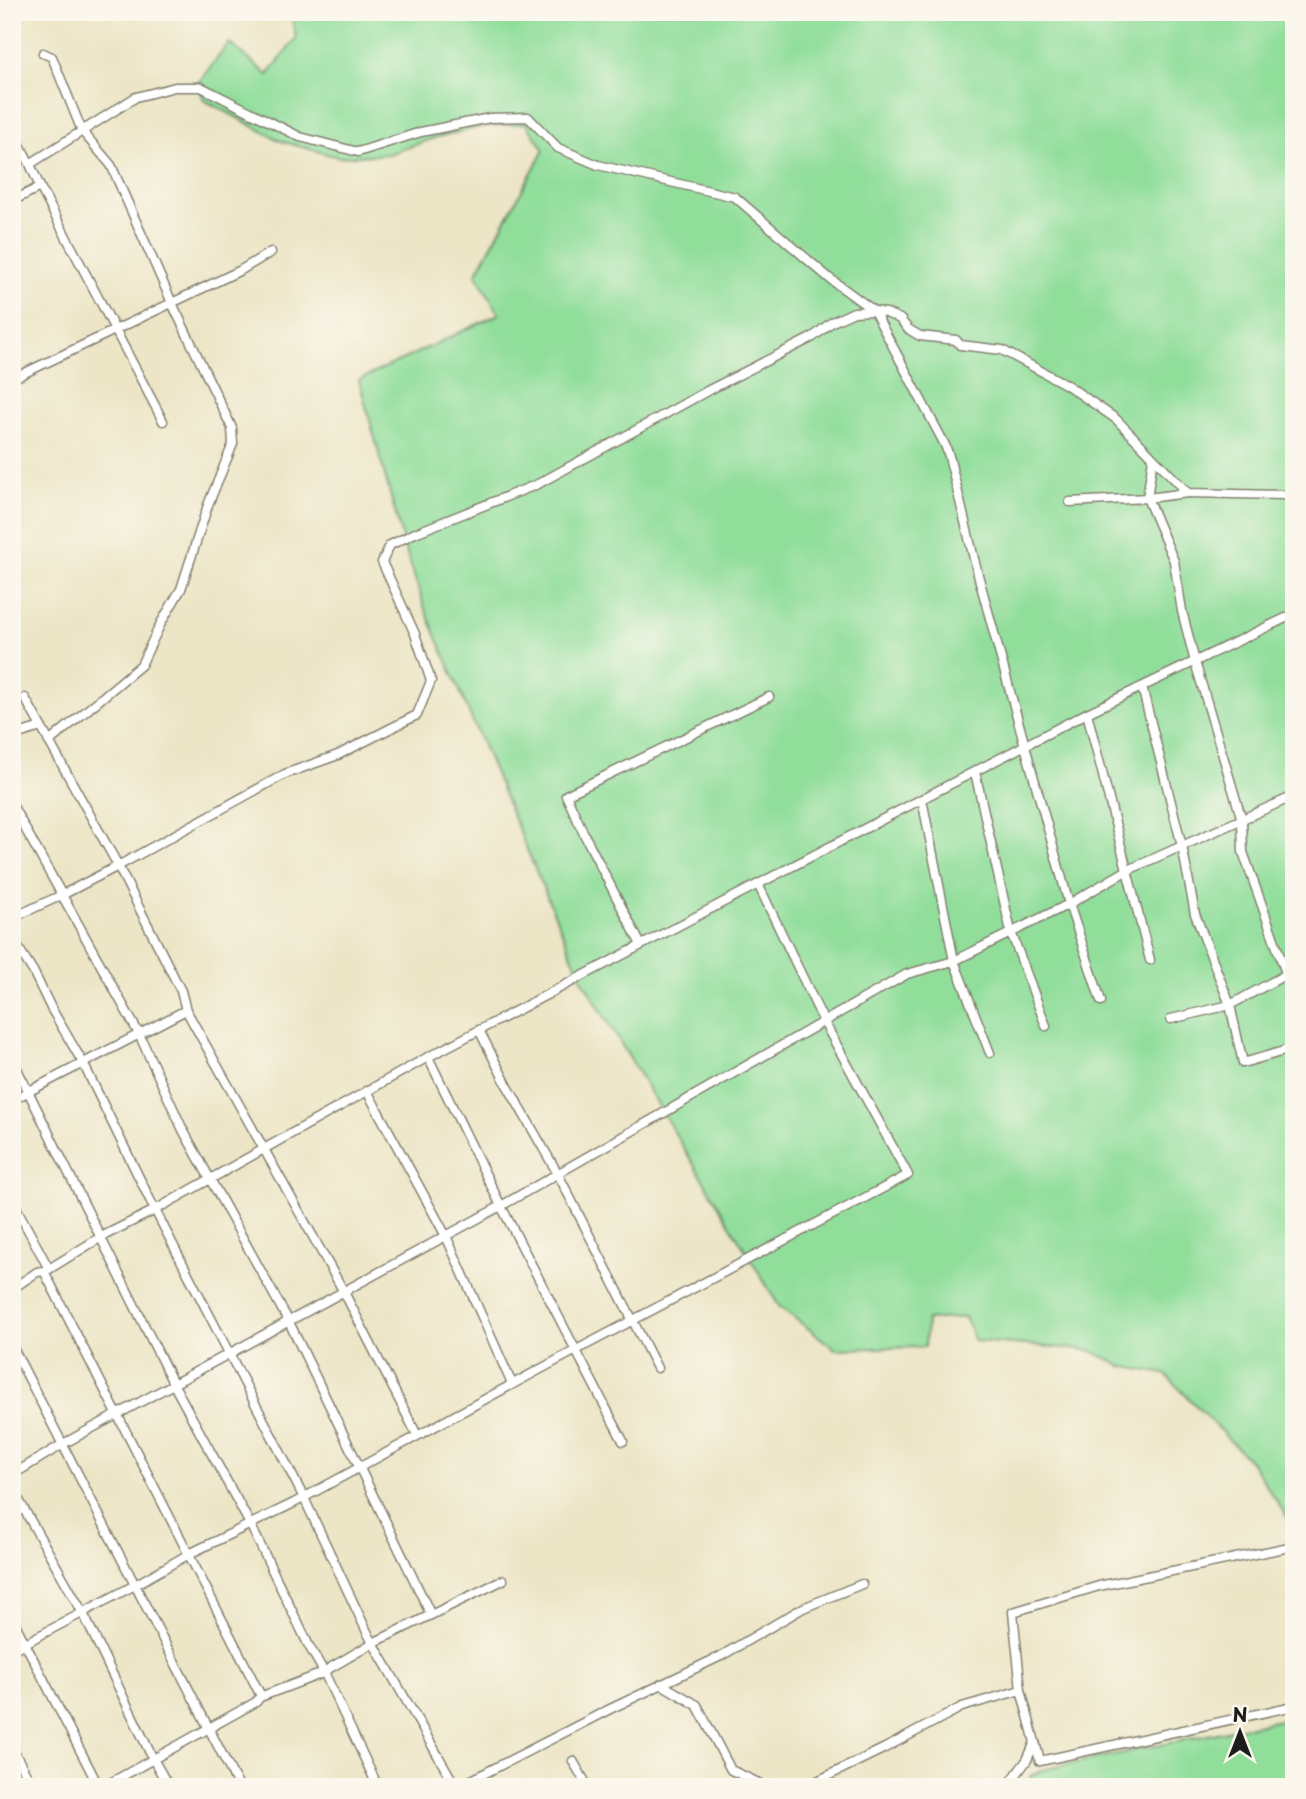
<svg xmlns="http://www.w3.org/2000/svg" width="1306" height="1799" font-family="'Playpen Sans',sans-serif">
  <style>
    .green { fill: #91de9b; stroke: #567d5c; stroke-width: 2 }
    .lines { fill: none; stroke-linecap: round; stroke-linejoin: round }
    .minor-casing { stroke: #848071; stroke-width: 11 }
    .minor { stroke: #fff; stroke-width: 8 }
  </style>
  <rect width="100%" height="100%" fill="#fbf7ec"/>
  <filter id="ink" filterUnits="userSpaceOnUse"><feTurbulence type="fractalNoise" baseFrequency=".0143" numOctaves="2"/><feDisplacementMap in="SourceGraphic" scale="14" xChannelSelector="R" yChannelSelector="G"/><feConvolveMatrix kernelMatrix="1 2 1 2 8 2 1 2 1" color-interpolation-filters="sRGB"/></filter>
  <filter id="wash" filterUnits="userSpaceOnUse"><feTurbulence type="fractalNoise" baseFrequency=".00686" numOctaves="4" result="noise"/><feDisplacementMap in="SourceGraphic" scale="28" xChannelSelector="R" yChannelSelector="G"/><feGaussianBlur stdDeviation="1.57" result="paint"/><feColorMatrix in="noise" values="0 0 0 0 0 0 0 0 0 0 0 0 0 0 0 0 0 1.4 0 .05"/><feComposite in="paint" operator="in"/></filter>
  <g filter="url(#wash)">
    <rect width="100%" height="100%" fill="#ece5c6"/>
    <g class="green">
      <polygon points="291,12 1294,12 1294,1528 1252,1463 1165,1374 1121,1366 1090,1350 975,1341 965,1317 927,1320 925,1347 835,1349 779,1306 582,979 425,609 404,545 359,380 499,314 476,274 544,150 526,123 486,126 437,137 389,154 338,157 281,141 204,100 198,83 229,43 268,75 296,38"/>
      <polygon points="1294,1717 1294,1787 1030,1787 1030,1776 1046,1769"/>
    </g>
  </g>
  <g filter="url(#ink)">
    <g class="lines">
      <g class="minor-casing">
        <g id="minor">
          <polyline points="43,53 52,57 82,131 111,165 172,303 232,428 233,444 208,505 181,589 161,623 141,665 49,742"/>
          <polyline points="12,130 30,164"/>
          <polyline points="40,187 163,421"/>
          <polyline points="12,201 40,187 30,164 136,97 175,87 201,87 300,137 358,152 421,132 490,118 528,117 558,148 598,165 735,197 829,278 874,311 886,313 900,319 908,329 920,336 956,340 960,345 1002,350 1067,385 1116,419 1188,493 1283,495 1294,497"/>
          <polyline points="12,379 241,270 271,252"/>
          <polyline points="1153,458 1147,498 1174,561 1182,611 1195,662 1242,820 1243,852 1286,973 1294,1003"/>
          <polyline points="1070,502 1147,498 1188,493"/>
          <polyline points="1142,687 1182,846 1195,914 1230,1005 1243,1063 1294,1048"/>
          <polyline points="1087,713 1150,960"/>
          <polyline points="12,736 41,727"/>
          <polyline points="975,772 1011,932 1046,1026"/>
          <polyline points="922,799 954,961 990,1053"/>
          <polyline points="12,805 62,895 118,866 285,774 338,755 417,715 431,681 415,634 382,562 390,545 415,533 538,484 709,390 813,337 832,322 854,312 874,311 945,445 949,456 977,571 1025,746 1069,904 1101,1001"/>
          <polyline points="12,918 62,895 139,1034 183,1130 289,1322 431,1615"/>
          <polyline points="12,938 33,971 51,1008 83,1063 155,1210 101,1237 49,1269"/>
          <polyline points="641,945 585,836 566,795 769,697"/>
          <polyline points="186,1010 344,1292 417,1435"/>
          <polyline points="1171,1019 1230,1005 1294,970"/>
          <polyline points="479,1030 507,1085 558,1174 657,1368"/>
          <polyline points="428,1057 501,1206 623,1441"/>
          <polyline points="12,1059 174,1385 250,1524 309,1646 324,1672 378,1787"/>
          <polyline points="367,1091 446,1236 512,1384"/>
          <polyline points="12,1100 186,1010 181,991 115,860 25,698"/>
          <polyline points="12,1200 49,1269 44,1271"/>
          <polyline points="12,1289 37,1272 44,1271 260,1694 260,1697 256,1702 103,1787"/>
          <polyline points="12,1346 239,1787"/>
          <polyline points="12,1475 63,1444 501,1206 907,974 954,961 1069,904 1126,871 1294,796"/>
          <polyline points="12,1488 83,1613 153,1759 169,1787"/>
          <polyline points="12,1618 99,1787"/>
          <polyline points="12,1650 135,1585 189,1554 294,1503 548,1365 908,1175 824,1022 758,884"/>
          <polyline points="661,1684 697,1705 731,1770 767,1787"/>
          <polyline points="1021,1690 1013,1612 1099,1586 1294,1546"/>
          <polyline points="260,1697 318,1675 373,1643 503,1580"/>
          <polyline points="12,1748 33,1787"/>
          <polyline points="573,1761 588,1787"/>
          <polyline points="456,1787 368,1634 304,1498 155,1210 428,1057 718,905 1087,713 1294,614"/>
          <polyline points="458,1787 608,1710 721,1656 803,1608 862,1584"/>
          <polyline points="805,1787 885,1748 962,1707 1021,1690 1040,1761 1294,1706"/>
          <polyline points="1011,1787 1010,1783 1027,1760 1035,1742"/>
        </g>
      </g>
      <use href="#minor" class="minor"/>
    </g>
  </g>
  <rect width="1306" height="1799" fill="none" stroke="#fbf7ec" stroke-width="42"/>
  <g transform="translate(1240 1732)" stroke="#fbf7ec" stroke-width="5" paint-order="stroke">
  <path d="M0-5L12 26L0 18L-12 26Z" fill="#1c1c1c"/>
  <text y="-10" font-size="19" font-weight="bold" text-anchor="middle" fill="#1c1c1c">N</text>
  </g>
</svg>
